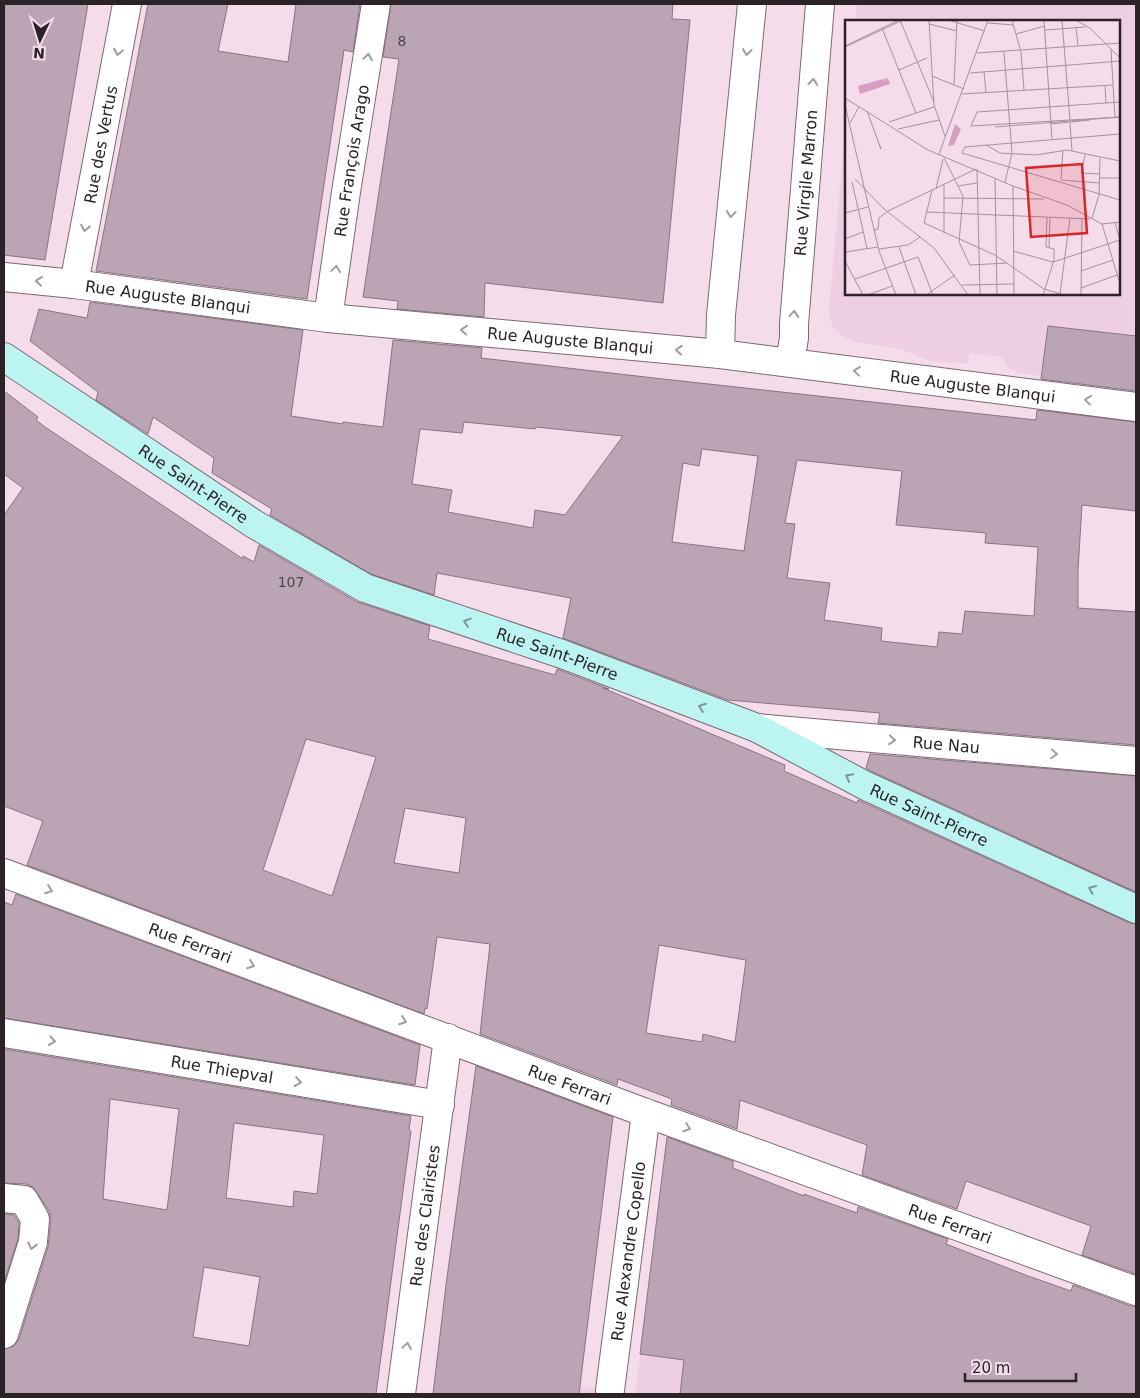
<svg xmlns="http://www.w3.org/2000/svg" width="1140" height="1398" font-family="'DejaVu Sans',sans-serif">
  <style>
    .built { fill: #edcee2 }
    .building { fill: #bba4b3; stroke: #8a7482; fill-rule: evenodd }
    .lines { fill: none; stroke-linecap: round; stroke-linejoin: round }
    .street-casing { stroke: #7d6876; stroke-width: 30 }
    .secondary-casing { stroke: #7d6876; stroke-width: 30 }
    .street { stroke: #fff; stroke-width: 28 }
    .secondary { stroke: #bcf4f2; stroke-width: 28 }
    .oneway { stroke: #a09c9f }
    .oneway2 { stroke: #7b9698 }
    .labels { text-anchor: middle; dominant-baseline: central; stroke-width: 4; stroke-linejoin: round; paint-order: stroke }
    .number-label { font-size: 14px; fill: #50434c }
    .street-label { font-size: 16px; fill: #2c2329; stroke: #f4dceb }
    .inset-road { fill: none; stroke: #a4929d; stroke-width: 1 }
    .view { fill: #d62828; fill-opacity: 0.15; stroke: #d62828; stroke-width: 2.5 }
    .inset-edge { fill: none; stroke: #2c2329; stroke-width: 2.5 }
  </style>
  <rect width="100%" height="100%" fill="#f4dceb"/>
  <g class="built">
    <polygon points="857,4 1136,4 1136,387 1017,373 1008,368 1001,357 969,353 968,364 930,361 900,349 856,342 841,335 832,325 829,312 846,119 846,294 1119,294 1119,21 855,21"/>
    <polygon points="642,1342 713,1352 708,1394 433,1394 436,1370 635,1393"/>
  </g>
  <g class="building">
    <polygon points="4,4 88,4 45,260 4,255"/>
    <polygon points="148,4 228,4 218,51 288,62 296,4 360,4 353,52 344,50 307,299 96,271"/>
    <polygon points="391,4 673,4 672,19 690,20 663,303 485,283 484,317 397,309 398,301 363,297 399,59 383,57"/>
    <path d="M90,302L303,330L291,416L343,424V422L383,427L393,340L482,348L481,358L654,378L1036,420L1037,410L1136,422V511L1082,505L1078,570V608L1136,612V745L878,723L880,713L728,700L563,638L571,598L437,573L434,595L371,574L270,515L272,509L212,473L214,458L153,417L148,434L96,400L98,392L30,341L39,309L87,318ZM464,422L535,429L536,427L623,436L565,515L535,510L533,528L448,512L452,490L412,484L420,429L462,433ZM702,449L758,456L744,551L672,542L683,463L699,466ZM797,460L902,471L896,525L986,533L985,543L1038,547L1034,616L965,611L962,634L939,632L937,647L881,641L882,628L824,620L830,583L787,578L795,524L785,523Z"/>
    <polygon points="1048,326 1136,336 1136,391 1041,379"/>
    <path d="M4,391L38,417L36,420L45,427L243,559V556L254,562L259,545L357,602L430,626L428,639L555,675L557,669L609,689L603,688L785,765L784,771L857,803L858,800L1130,923L1136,924V1274L1082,1255L1091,1226L966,1181L957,1209L862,1175L867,1145L740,1100L737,1129L671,1105L672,1099L618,1079L617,1085L480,1034L490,944L437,937L427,1009L425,1008L424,1014L27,865L43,821L4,806V515L23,488L4,474ZM306,739L376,757L332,896L263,870ZM405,808L466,818L459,873L394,863ZM659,945L746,960L735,1042L703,1034L702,1042L646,1033Z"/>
    <polygon points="870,754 1136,776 1136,892 873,772 866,768"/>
    <polygon points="16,894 420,1045 415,1085 4,1018 4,902 12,905"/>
    <path d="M4,1049L411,1116L409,1129L411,1131L376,1394H4V1349L14,1346L19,1339L48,1247L51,1220L49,1211L33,1187L26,1184L4,1183ZM110,1099L179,1109L167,1210L103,1199ZM234,1123L324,1135L317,1194L294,1191L293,1207L226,1198ZM204,1267L260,1277L249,1346L193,1337Z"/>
    <polygon points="476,1066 613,1117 579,1394 433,1394 446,1285"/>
    <polygon points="667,1137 733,1161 733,1168 804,1196 804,1194 857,1213 858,1207 948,1239 946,1244 1028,1276 1071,1291 1073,1285 1131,1306 1136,1306 1136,1394 680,1394 684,1360 640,1354"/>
    <polygon points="4,1214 14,1215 19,1223 18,1239 4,1283"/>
  </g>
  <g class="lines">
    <g class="street-casing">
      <g id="street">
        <path id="s1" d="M4,277L74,284L328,318L720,354L1136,407"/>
        <path id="s2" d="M74,284L127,4"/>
        <path id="s3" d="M328,318L346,192L376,4"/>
        <polyline points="720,354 721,315 752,4"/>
        <path id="s4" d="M790,362L794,338V324L820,4"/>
        <path id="s5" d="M757,728L1136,761"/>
        <path id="s6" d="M4,873L646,1113L1136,1291"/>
        <path id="s7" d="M4,1033L440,1105"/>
        <polyline points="4,1198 24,1200 35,1219 33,1242 4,1334"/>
        <path id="s8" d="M610,1390L646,1113"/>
        <path id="s9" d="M401,1394L448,1038"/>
      </g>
    </g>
    <g class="secondary-casing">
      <g id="secondary">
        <path id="s10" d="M4,357L254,524L365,588L562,654L757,728L866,786L1136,909"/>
      </g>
    </g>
    <use href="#street" class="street"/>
    <use href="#secondary" class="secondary"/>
  </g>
  <defs><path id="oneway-chevron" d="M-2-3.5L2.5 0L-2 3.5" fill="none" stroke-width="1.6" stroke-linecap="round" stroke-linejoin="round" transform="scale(1.25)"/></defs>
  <g class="oneway">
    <use href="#oneway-chevron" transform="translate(118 52) rotate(101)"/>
    <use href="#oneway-chevron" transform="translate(747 52) rotate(96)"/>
    <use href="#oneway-chevron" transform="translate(368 57) rotate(-81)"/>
    <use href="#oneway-chevron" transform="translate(813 82) rotate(-85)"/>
    <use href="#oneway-chevron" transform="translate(731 214) rotate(96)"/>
    <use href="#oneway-chevron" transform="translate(85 228) rotate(101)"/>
    <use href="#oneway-chevron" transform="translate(336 269) rotate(-82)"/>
    <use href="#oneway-chevron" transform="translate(39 281) rotate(-174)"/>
    <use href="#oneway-chevron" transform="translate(794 314) rotate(-85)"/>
    <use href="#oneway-chevron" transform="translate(464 330) rotate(-175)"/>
    <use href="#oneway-chevron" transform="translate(679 350) rotate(-175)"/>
    <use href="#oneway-chevron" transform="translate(857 371) rotate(-173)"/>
    <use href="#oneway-chevron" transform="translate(1088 400) rotate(-173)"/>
    <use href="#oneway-chevron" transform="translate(892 740) rotate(5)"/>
    <use href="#oneway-chevron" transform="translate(1054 754) rotate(5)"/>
    <use href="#oneway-chevron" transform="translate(49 890) rotate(20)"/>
    <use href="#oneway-chevron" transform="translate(251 965) rotate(20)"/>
    <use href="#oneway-chevron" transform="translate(403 1021) rotate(20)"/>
    <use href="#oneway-chevron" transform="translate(52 1041) rotate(9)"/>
    <use href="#oneway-chevron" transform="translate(298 1082) rotate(9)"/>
    <use href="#oneway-chevron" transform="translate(687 1128) rotate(20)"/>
    <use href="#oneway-chevron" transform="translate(32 1246) rotate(104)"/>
    <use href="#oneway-chevron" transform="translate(407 1346) rotate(-82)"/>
  </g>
  <g class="oneway2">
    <use href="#oneway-chevron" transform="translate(467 622) rotate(-161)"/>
    <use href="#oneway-chevron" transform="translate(702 707) rotate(-159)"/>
    <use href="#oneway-chevron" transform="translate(849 777) rotate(-152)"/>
    <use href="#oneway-chevron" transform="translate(1092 889) rotate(-156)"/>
  </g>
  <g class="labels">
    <g class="number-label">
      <text x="402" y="41">8</text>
      <text x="291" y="582">107</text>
    </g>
    <g class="street-label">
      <text stroke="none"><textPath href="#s2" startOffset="142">Rue des Vertus</textPath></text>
      <text stroke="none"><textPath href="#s3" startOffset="159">Rue François Arago</textPath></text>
      <text stroke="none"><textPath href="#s4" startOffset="180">Rue Virgile Marron</textPath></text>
      <text stroke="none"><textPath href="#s1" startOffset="165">Rue Auguste Blanqui</textPath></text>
      <text stroke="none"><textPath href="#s1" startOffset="570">Rue Auguste Blanqui</textPath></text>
      <text stroke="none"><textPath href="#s1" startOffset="975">Rue Auguste Blanqui</textPath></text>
      <text stroke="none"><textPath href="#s10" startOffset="228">Rue Saint-Pierre</textPath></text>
      <text stroke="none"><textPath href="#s10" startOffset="632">Rue Saint-Pierre</textPath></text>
      <text stroke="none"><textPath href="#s5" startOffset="190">Rue Nau</textPath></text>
      <text stroke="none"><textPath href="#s10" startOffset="1038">Rue Saint-Pierre</textPath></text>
      <text stroke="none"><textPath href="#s6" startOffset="199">Rue Ferrari</textPath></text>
      <text stroke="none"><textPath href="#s7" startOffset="221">Rue Thiepval</textPath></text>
      <text stroke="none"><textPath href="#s6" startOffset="604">Rue Ferrari</textPath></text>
      <text stroke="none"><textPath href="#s9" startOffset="180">Rue des Clairistes</textPath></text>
      <text stroke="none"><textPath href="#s6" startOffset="1009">Rue Ferrari</textPath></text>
      <text stroke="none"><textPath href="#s8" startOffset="140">Rue Alexandre Copello</textPath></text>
    </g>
  </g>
  <g transform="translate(845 20)">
    <rect width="275" height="275" fill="#f4dceb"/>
    <path d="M110,104L116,109L109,125L103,126Z" fill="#d79ec4"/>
    <path d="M43,58L45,64L15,74L13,66L38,59L40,63L39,59Z" fill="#d79ec4"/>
    <path class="inset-road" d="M55,0L89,82M84,0L89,85L100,116M103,0L140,11M167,0L176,32L179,70M199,0L207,120M217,0L225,100M231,0L246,9L275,38M143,3L169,5M84,4L112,11M231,7L233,26M37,8L71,93M200,10L240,7M171,14L200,6M0,26L54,0M0,27L58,0M266,30L270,98M159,32L167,133L160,162M132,33L275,23M54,50L82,38M139,52L141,73M125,53L275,41M87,56L119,69M109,65L112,0M260,66L261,83M117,74L268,65M0,78L83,130L168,166L222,185L257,204L275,202M275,82L132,92L126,106L275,97M0,85L34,231L51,275M22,91L36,129L34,124M44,102L89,87M5,103L14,87M225,103L227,131M206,104L245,100M150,107L275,97M53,109L94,100M275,114L120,127L117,133L275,180M141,125L155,133L191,135L222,130L275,141M94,134L143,0M240,135L236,153L254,154M99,138L118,176L114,222L125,245L162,243M132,149L135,275M150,158L152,275M254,158H275M10,159L39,189L89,228L123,275M216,159L218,130M216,160L254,163M7,162L22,228M99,165V213M113,166L132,163M168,166L169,275M91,169L98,139M87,170L79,203L150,235L199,269L219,275M99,178L199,179M43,191L131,149M82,192L246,199M0,193L23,187M247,198L254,175L255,138M270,203L275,220M257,204L275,264M29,210L33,209L34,198L43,191M0,219L18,212M54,227L71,275M204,228L205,198M34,229L63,225L75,217M168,231L208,242L275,220M0,232L33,227M0,241L18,275M236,251L268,240M10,259L73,237L88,275M117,265L169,264M236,268L272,255M215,274L225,198M23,275L47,266M81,275L110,255M198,275L209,240V229L201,227L202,197M236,275L237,199"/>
    <path class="view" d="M237,144L242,213L186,217L181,148Z"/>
    <rect width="275" height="275" class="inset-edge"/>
  </g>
  <rect width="1140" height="1398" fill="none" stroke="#2c2329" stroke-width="10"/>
  <g transform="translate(40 40) rotate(184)" stroke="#f4dceb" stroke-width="4" paint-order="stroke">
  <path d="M0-4L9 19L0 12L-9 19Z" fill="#2c2329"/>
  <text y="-8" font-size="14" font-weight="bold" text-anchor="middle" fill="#2c2329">N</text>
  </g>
  <path d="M965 1373v8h111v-8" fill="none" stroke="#2c2329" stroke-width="2.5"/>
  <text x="972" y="1373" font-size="15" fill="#2c2329" stroke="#f4dceb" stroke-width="4" paint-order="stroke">20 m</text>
</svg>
